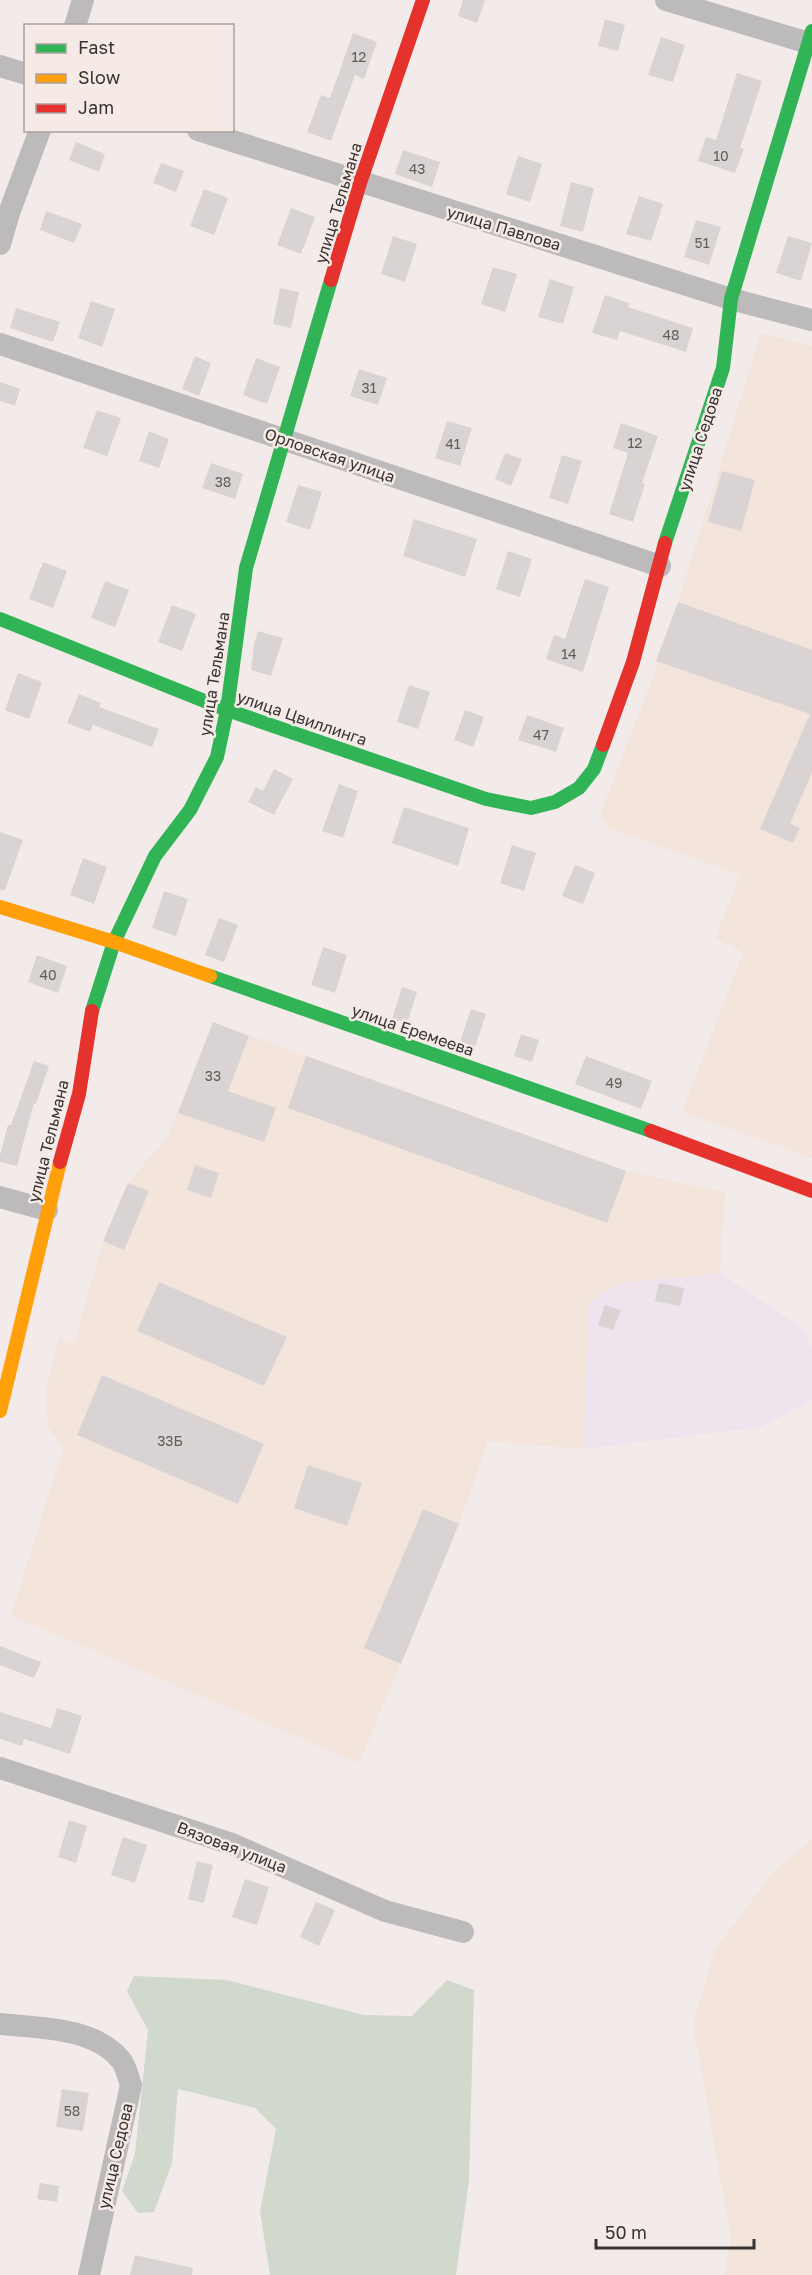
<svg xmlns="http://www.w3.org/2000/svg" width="812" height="2275" font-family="'Golos Text',sans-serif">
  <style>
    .commercial { fill: #efe3ed }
    .industrial { fill: #f3e4dc }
    .green { fill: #d0d9cb }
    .building { fill: #d9d4d3 }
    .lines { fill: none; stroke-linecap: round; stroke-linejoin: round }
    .street { stroke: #bcbaba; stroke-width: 22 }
    .fast { stroke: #30b455; stroke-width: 14 }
    .slow { stroke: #ff9f0a; stroke-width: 14 }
    .jam { stroke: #e5322d; stroke-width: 14 }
    .labels { text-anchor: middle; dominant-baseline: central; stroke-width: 5; stroke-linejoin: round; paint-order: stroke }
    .number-label { font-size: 14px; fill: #615d5b }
    .street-label { font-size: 16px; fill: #373331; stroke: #f5eae6 }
  </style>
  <rect width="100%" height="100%" fill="#f2ebea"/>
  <polygon class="commercial" points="720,1273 801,1327 812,1347 812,1400 761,1427 584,1449 588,1302 623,1283"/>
  <g class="industrial">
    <polygon points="761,333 812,346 812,1158 682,1112 743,952 715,938 740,875 609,828 600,815 656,669 678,602"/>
    <polygon points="213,1022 626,1171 725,1192 720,1273 623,1283 588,1302 584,1449 488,1441 459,1524 359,1763 11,1616 63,1448 48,1427 45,1392 59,1339 74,1343 103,1241 128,1183 168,1136"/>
    <polygon points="812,1839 812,2275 724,2275 731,2239 693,2024 715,1949 773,1872"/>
  </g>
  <polygon class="green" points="134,1976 227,1980 364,2015 412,2016 447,1980 474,1990 469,2180 456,2275 270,2275 260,2211 276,2129 255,2108 178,2089 172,2163 154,2212 138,2213 122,2191 135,2154 148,2030 127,1991"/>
  <g class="building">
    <polygon points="463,0 485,0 477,23 458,16"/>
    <polygon points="605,19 625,25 618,51 598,46"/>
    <polygon points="353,33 377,42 364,79 355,75 331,141 307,132 321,95 330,98"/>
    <polygon points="661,37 685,45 673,82 648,75"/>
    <polygon points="737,73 762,81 740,148 744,149 735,173 698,161 706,137 716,140"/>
    <polygon points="76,142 105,154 99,172 69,160"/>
    <polygon points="403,150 440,162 432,187 395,174"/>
    <polygon points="518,156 542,164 530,202 506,194"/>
    <polygon points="161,163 184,171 176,192 153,183"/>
    <polygon points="571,182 594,188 583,232 560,226"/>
    <polygon points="204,189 228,198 214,235 190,226"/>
    <polygon points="639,196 663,204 651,241 626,234"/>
    <polygon points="291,208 315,217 301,254 277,245"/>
    <polygon points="46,211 82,224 74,243 40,230"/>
    <polygon points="696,220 721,227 709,265 684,257"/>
    <polygon points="393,236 417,244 405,282 381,274"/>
    <polygon points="788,236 812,243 801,281 776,273"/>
    <polygon points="493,267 517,274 505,312 481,304"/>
    <polygon points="550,279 574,287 563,324 538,317"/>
    <polygon points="280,288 299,292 291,328 273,324"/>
    <polygon points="605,295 629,303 628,307 693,328 686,352 620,331 617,340 592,333"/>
    <polygon points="91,301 115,309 102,347 78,338"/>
    <polygon points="16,308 60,322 53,342 10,328"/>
    <polygon points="195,356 211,363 199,396 182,389"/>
    <polygon points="256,358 280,367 267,404 243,395"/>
    <polygon points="359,369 387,378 378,405 350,396"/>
    <polygon points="0,382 20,389 15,406 0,401"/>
    <polygon points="97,410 121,418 107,456 83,448"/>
    <polygon points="447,421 472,428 460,466 435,458"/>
    <polygon points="621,423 658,436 642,483 645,484 633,522 609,514 628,453 613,448"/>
    <polygon points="149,431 169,439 159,468 139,461"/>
    <polygon points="505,453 522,459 511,486 495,479"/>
    <polygon points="562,455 582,461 568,504 549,498"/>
    <polygon points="211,463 243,474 235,499 202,488"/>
    <polygon points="722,471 755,480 741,531 708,522"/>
    <polygon points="298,485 322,492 310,530 286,522"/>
    <polygon points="414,519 477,539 465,577 403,556"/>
    <polygon points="508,551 532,559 520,597 496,589"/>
    <polygon points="43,562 67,571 53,608 29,599"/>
    <polygon points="585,579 609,587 583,672 546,659 554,635 565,639"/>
    <polygon points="105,581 129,590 115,627 91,618"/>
    <polygon points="678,602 812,650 812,772 790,824 800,828 793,843 760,829 810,714 656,661"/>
    <polygon points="172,605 196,614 182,651 158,642"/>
    <polygon points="258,631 283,638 271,676 251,670 254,645"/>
    <polygon points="18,673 42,682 29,719 5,710"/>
    <polygon points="409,685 430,692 418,729 397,722"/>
    <polygon points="79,694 101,703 99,707 159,729 152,747 93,725 90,732 67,723"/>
    <polygon points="465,710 484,717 473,747 454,740"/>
    <polygon points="527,715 564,728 556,752 518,740"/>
    <polygon points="274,769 293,779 274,815 248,802 256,787 263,791"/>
    <polygon points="339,784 358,791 343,838 322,831"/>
    <polygon points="404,807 469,828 458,866 392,843"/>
    <polygon points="0,832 23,840 5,890 0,890"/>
    <polygon points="512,845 536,853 524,891 500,883"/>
    <polygon points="83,858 107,867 94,904 70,895"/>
    <polygon points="575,865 595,873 583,904 562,896"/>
    <polygon points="164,891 188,899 176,936 152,928"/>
    <polygon points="219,918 238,925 224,962 205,955"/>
    <polygon points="323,947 347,955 335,993 311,985"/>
    <polygon points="37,955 67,966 58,993 28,982"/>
    <polygon points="402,987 417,992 407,1023 392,1019"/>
    <polygon points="471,1009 486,1014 475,1047 460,1042"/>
    <polygon points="213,1022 249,1036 228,1091 276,1108 264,1142 178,1113"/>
    <polygon points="521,1034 539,1040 532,1062 514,1056"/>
    <polygon points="306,1056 626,1171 607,1223 288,1108"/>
    <polygon points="586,1056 652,1081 641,1109 575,1084"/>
    <polygon points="34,1061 49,1066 36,1104 34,1103 17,1166 0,1162 0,1155 8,1125 11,1125"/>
    <polygon points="195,1165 219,1173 211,1198 187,1190"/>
    <polygon points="128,1183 149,1191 124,1250 103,1241"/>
    <polygon points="159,1282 287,1337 264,1386 137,1331"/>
    <polygon points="659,1283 684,1288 680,1306 655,1301"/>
    <polygon points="605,1305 621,1310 613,1330 598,1325"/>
    <polygon points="102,1375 264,1444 238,1504 77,1435"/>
    <polygon points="308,1465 362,1483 347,1526 294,1508"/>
    <polygon points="423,1509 459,1524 401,1664 364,1648"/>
    <polygon points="0,1646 41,1662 34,1678 0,1665"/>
    <polygon points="57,1708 82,1716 70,1754 24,1739 22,1746 0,1739 0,1712 51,1728"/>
    <polygon points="69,1820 87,1826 76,1863 58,1857"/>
    <polygon points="123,1837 147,1845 135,1883 111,1875"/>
    <polygon points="197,1861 213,1865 204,1903 188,1899"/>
    <polygon points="245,1879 269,1887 257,1925 232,1917"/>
    <polygon points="316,1902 335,1910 319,1946 300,1937"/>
    <polygon points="62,2089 89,2093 83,2131 56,2127"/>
    <polygon points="40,2183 59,2186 57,2202 37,2199"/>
    <polygon points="135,2255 193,2268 192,2275 130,2275"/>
  </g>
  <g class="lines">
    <g class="street">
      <polyline points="666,0 812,44"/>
      <polyline points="75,26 83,0"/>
      <polyline points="0,66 26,74"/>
      <polyline points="198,130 731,299 812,320"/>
      <polyline points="0,244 9,213 40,130"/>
      <polyline points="0,344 660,566"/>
      <polyline points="0,1197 47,1210"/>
      <polyline points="0,1768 232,1844 385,1911 463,1932"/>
      <path d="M0,2024C38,2028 93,2027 120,2059C126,2065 128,2077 131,2085L89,2275"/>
    </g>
    <g class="fast">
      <polyline points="665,543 723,368 731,299 812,31"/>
      <polyline points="0,619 227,710 486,799 531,808 555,802 579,788 594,769 603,745"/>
      <polyline points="210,976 651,1131"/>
      <polyline points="92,1011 114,942 155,856 190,810 217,757 227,710 246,568 331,280"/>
    </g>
    <g class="slow">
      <polyline points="0,907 114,942 210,976"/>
      <polyline points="0,1411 60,1162"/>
    </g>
    <g class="jam">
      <polyline points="331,280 360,183 423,0"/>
      <polyline points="603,745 633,662 665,543"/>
      <polyline points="651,1131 812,1191"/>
      <polyline points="60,1162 79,1094 92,1011"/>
    </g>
  </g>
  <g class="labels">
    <g class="number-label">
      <text x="359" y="56">12</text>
      <text x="721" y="155">10</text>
      <text x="417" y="168">43</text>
      <text x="702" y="242">51</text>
      <text x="671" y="334">48</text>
      <text x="369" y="387">31</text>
      <text x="635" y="442">12</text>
      <text x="453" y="443">41</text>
      <text x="223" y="481">38</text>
      <text x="569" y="653">14</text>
      <text x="541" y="734">47</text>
      <text x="48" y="974">40</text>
      <text x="213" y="1075">33</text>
      <text x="614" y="1082">49</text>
      <text x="170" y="1440">33Б</text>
      <text x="72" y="2110">58</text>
    </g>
    <g class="street-label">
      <text transform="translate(338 203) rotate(-73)">улица Тельмана</text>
      <text transform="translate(504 228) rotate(17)">улица Павлова</text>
      <text transform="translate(700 439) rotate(-72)">улица Седова</text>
      <text transform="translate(330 455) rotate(19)">Орловская улица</text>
      <text transform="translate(214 674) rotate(-81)">улица Тельмана</text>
      <text transform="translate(302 718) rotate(19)">улица Цвиллинга</text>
      <text transform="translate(413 1030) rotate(19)">улица Еремеева</text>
      <text transform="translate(48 1141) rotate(-76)">улица Тельмана</text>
      <text transform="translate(232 1847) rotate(21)">Вязовая улица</text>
      <text transform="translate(115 2156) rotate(-77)">улица Седова</text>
    </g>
  </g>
  <rect x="24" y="24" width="210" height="108" fill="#f5eae6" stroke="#a9a19e" stroke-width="1.5"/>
  <rect x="36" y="44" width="30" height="9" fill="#30b455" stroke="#a9a19e" stroke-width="1.5"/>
  <text x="78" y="54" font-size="18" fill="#373331">Fast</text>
  <rect x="36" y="74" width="30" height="9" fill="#ff9f0a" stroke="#a9a19e" stroke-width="1.5"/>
  <text x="78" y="84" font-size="18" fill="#373331">Slow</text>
  <rect x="36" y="104" width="30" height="9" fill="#e5322d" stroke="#a9a19e" stroke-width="1.5"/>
  <text x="78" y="114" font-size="18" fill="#373331">Jam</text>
  <path d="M596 2239v9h158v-9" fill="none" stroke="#373331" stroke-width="3"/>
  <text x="605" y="2239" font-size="18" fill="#373331" stroke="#f5eae6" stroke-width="4.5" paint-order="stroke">50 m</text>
</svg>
